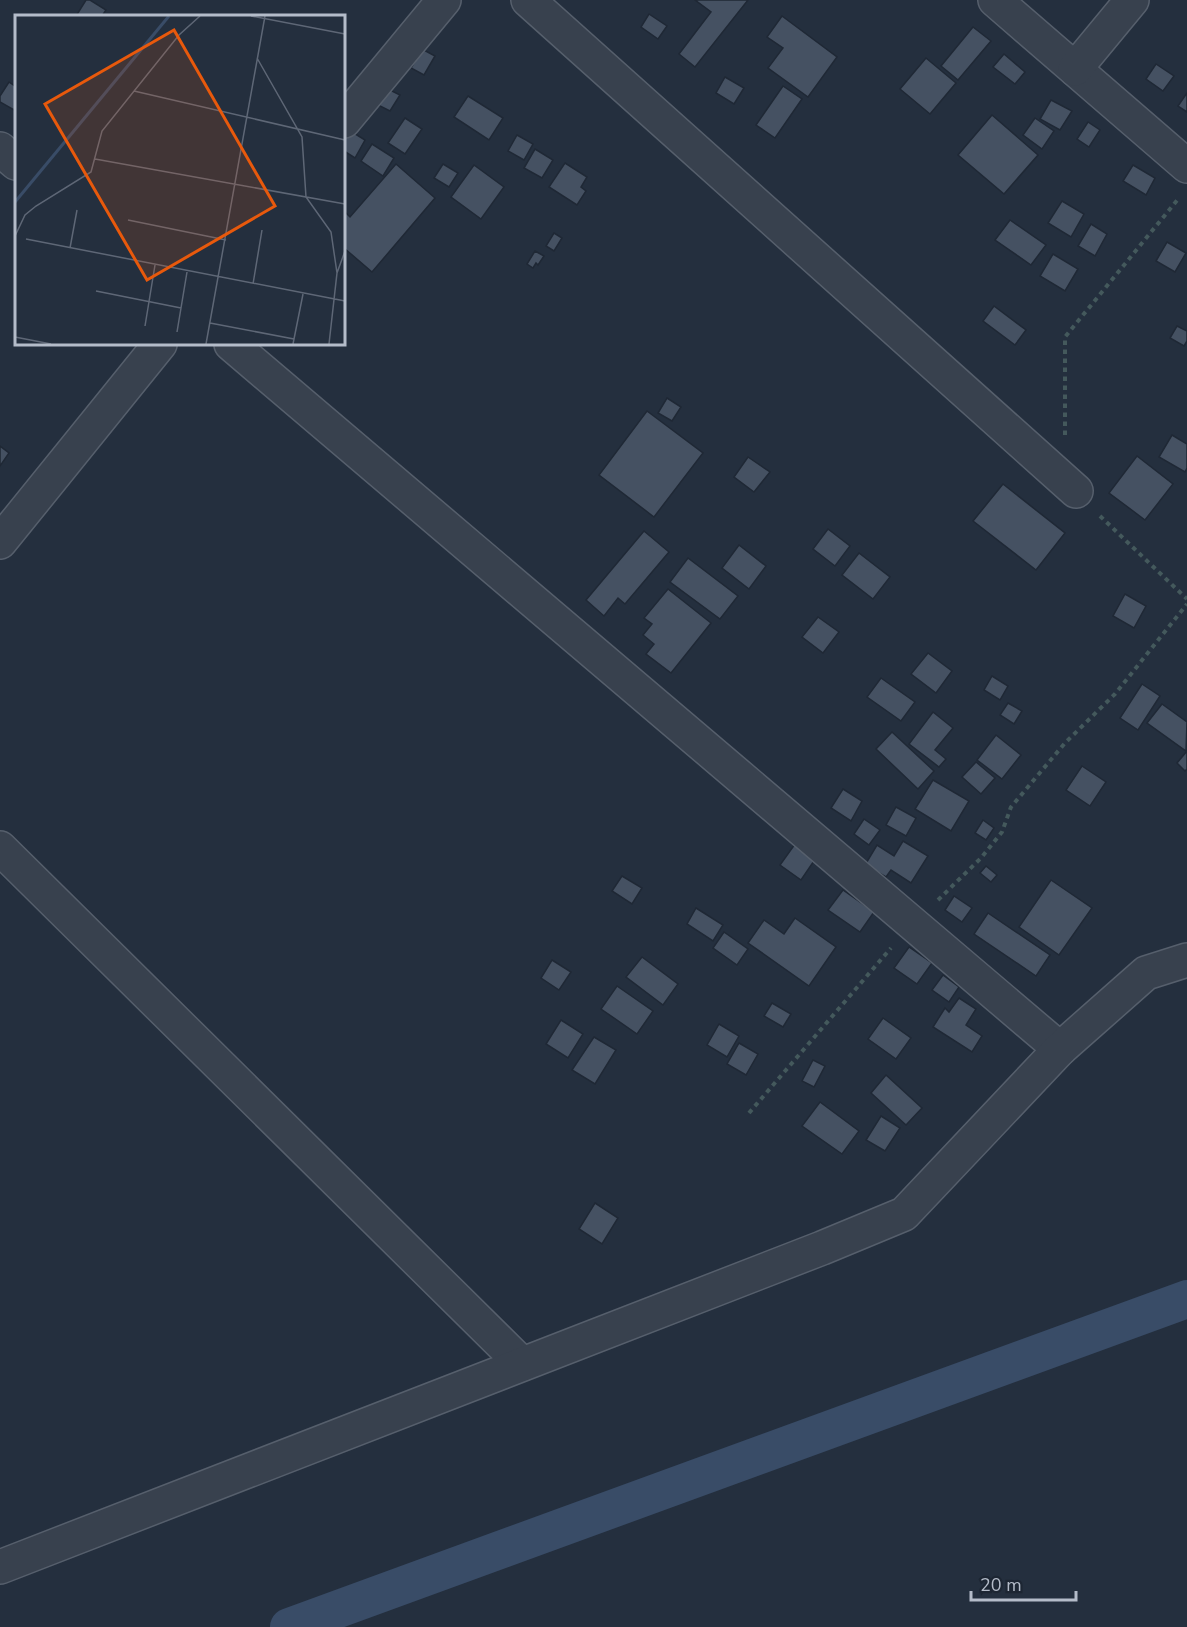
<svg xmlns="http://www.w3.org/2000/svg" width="1187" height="1627" font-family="'Nunito Sans',sans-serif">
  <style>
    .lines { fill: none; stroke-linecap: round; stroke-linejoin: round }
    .canal { stroke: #394c67; stroke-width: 38 }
    .building { fill: #455162; stroke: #1f2835; stroke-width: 1.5 }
    .minor-casing { stroke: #565f6c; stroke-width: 36 }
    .path { stroke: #44595c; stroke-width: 4; stroke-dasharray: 4.5 4.5; stroke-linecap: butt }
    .minor { stroke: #38414e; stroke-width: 33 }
    .inset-river { fill: none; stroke: #394c67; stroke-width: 3 }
    .inset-road { fill: none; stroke: #5e6776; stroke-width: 1.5 }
    .view { fill: #e8590c; fill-opacity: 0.15; stroke: #e8590c; stroke-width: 3 }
    .inset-edge { fill: none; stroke: #b4bcc9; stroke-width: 3 }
  </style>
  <rect width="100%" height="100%" fill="#242f3e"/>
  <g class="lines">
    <polyline class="canal" points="289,1627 1187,1299"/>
  </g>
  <g class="building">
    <polygon points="86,0 90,0 106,10 102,16 76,16"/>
    <polygon points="695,0 748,0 695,67 679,54 711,12"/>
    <polygon points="649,14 667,26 658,39 641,27"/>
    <polygon points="782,16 837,57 808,97 768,68 783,48 767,37"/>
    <polygon points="973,27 991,41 958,80 941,66"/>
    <polygon points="422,49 435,56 424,75 411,68"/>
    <polygon points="1004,54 1025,72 1015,84 993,67"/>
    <polygon points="926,58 956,83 930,114 900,89"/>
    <polygon points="1156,64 1174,76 1163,91 1146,79"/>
    <polygon points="725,77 744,88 734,104 716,93"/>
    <polygon points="9,82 16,87 16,105 14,110 0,102 0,96"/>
    <polygon points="783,86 802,99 775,138 756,125"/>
    <polygon points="386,88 400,95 390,111 376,104"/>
    <polygon points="1187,93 1187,112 1178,106"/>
    <polygon points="468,96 503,118 489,140 454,117"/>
    <polygon points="1051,100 1072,111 1060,130 1040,119"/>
    <polygon points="992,115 1038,155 1004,194 958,155"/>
    <polygon points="405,118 422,129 405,154 388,143"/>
    <polygon points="1035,118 1054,131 1042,149 1023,135"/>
    <polygon points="1088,122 1100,130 1089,147 1077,139"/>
    <polygon points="349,130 365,140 355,158 344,151 344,140"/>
    <polygon points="517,135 533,144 524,160 508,151"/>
    <polygon points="372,144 394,158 383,176 361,161"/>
    <polygon points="535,149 553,160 542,178 524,168"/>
    <polygon points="565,163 587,177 581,187 586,191 577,205 549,187"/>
    <polygon points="396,164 435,198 372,272 344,248 344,211 350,217"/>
    <polygon points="443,164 458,173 449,187 434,178"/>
    <polygon points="474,165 504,187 481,219 451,197"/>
    <polygon points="1133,165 1155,178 1146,195 1123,181"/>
    <polygon points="1062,201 1084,214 1071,237 1048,223"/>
    <polygon points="1010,220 1046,245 1031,265 995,240"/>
    <polygon points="1091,224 1107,234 1095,256 1078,246"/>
    <polygon points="554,233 562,238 554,251 546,246"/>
    <polygon points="1167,242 1186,253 1175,272 1156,261"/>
    <polygon points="535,251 544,256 538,265 536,263 533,268 527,264"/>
    <polygon points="1053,254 1078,269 1065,291 1040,276"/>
    <polygon points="994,306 1026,330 1015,345 983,321"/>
    <polygon points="1177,326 1187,331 1187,341 1184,346 1170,338"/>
    <polygon points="667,398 681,407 672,421 658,413"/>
    <polygon points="647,411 703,453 654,517 599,475"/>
    <polygon points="1172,435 1187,444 1187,468 1185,472 1159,457"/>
    <polygon points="0,446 9,453 0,466"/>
    <polygon points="1137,456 1173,484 1145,520 1109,493"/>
    <polygon points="748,457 770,472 754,492 734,477"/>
    <polygon points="1003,484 1065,533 1036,570 973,521"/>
    <polygon points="828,529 850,546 835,566 813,549"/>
    <polygon points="644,531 669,552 625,604 618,598 604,616 586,600"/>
    <polygon points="739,545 766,566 749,589 722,568"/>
    <polygon points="859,553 890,577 873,599 842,575"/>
    <polygon points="688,558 738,596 720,619 670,582"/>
    <polygon points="668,589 711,623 671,673 646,654 654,644 643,635 652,624 644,618"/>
    <polygon points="1125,594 1146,606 1134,628 1113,616"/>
    <polygon points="818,617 839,632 823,653 802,637"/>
    <polygon points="928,653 952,671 936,693 911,674"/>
    <polygon points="992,676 1008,686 1000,700 984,690"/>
    <polygon points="881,678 915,702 901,721 867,697"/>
    <polygon points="1142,684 1160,696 1138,730 1120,718"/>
    <polygon points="1008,703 1022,711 1014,724 1000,715"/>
    <polygon points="1162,704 1187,722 1186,751 1147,723"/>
    <polygon points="933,712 953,728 935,750 946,759 939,767 909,744"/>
    <polygon points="892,732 934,771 918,789 876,749"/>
    <polygon points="996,735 1021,755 1002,779 977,760"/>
    <polygon points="1187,751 1187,769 1185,771 1177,763"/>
    <polygon points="976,762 995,778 981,794 962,777"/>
    <polygon points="1082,766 1106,782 1090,806 1066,790"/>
    <polygon points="933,780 969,801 951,831 915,809"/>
    <polygon points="843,789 862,801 851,821 831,808"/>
    <polygon points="896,807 916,818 906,836 886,825"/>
    <polygon points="864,819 880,830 869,845 854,834"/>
    <polygon points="983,820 994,828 986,840 975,833"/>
    <polygon points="903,841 928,856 911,883 891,870 886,877 865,865 877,845 894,856"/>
    <polygon points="795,844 816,858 801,880 780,865"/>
    <polygon points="986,866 997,875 991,882 980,873"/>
    <polygon points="622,876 642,888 632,904 612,891"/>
    <polygon points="1051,880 1092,908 1059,955 1019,927"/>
    <polygon points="843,890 874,912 860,932 828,910"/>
    <polygon points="954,896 972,908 962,922 945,910"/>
    <polygon points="696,908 723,925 713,941 687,924"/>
    <polygon points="988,913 1050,955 1036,976 974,934"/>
    <polygon points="795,918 836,947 809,986 748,943 764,920 784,934"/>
    <polygon points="724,932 748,949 737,965 713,948"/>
    <polygon points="909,947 932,963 917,984 894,968"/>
    <polygon points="642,957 678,984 663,1005 626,977"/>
    <polygon points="552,960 571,972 559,990 541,978"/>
    <polygon points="943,975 959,987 949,1002 932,990"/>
    <polygon points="617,986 653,1011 637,1034 601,1009"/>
    <polygon points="959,998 976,1009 966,1025 982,1036 972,1052 933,1027 945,1008 949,1012"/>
    <polygon points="772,1003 791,1014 783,1027 764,1016"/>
    <polygon points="883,1018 911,1038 896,1059 868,1039"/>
    <polygon points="561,1020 583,1034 568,1058 546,1044"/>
    <polygon points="719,1024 739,1036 727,1057 707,1045"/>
    <polygon points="594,1037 616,1050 595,1084 572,1070"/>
    <polygon points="739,1043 758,1054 746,1075 727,1064"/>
    <polygon points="813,1060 825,1066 814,1087 802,1081"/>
    <polygon points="886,1075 922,1108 906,1125 871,1093"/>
    <polygon points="820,1102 859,1131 842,1154 802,1126"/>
    <polygon points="881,1116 900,1128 885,1151 866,1140"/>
    <polygon points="595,1203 618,1218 602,1244 579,1229"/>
  </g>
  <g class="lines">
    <g class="minor-casing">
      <g id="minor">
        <polyline points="528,0 1076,491"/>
        <polyline points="995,0 1187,166"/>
        <polyline points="1075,69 1132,0"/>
        <polyline points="344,121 444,0"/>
        <polyline points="0,149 16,163"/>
        <polyline points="231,344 1060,1049"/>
        <polyline points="0,542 160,344"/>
        <polyline points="0,848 522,1364"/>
        <polyline points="0,1567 822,1248 904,1214 1060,1049 1146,973 1187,960"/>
      </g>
    </g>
    <g class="path">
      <polyline points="1065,435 1065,337 1179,198"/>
      <polyline points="1100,516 1187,599"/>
      <polyline points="938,900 981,858 1002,832 1011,807 1065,743 1115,694 1187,604"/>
      <polyline points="749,1113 891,948"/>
    </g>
    <use href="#minor" class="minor"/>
  </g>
  <g transform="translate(15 15)">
    <rect width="330" height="330" fill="#242f3e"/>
    <path class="inset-river" d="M0,187L154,1"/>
    <path class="inset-road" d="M236,1L330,19M242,43L287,122L291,182L316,217L322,258M119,76L330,125M80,144L330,189M113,205L211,225M0,221L10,200L21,191L76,157L87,116L164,20L185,1M11,224L330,286M55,233L62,195M238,269L247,215M81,276L166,293M195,308L279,324M130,311L140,250M162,317L172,257M0,322L36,329M191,329L250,1M278,329L288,279M314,329L322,258L330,236"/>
    <path class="view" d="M159,15L260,191L132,265L30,89Z"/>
    <rect width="330" height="330" class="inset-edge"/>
  </g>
  <path d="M971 1591v9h105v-9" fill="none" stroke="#b4bcc9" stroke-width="3"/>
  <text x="980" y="1591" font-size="18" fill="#b4bcc9" stroke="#1d2633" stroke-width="4.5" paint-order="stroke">20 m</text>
</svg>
